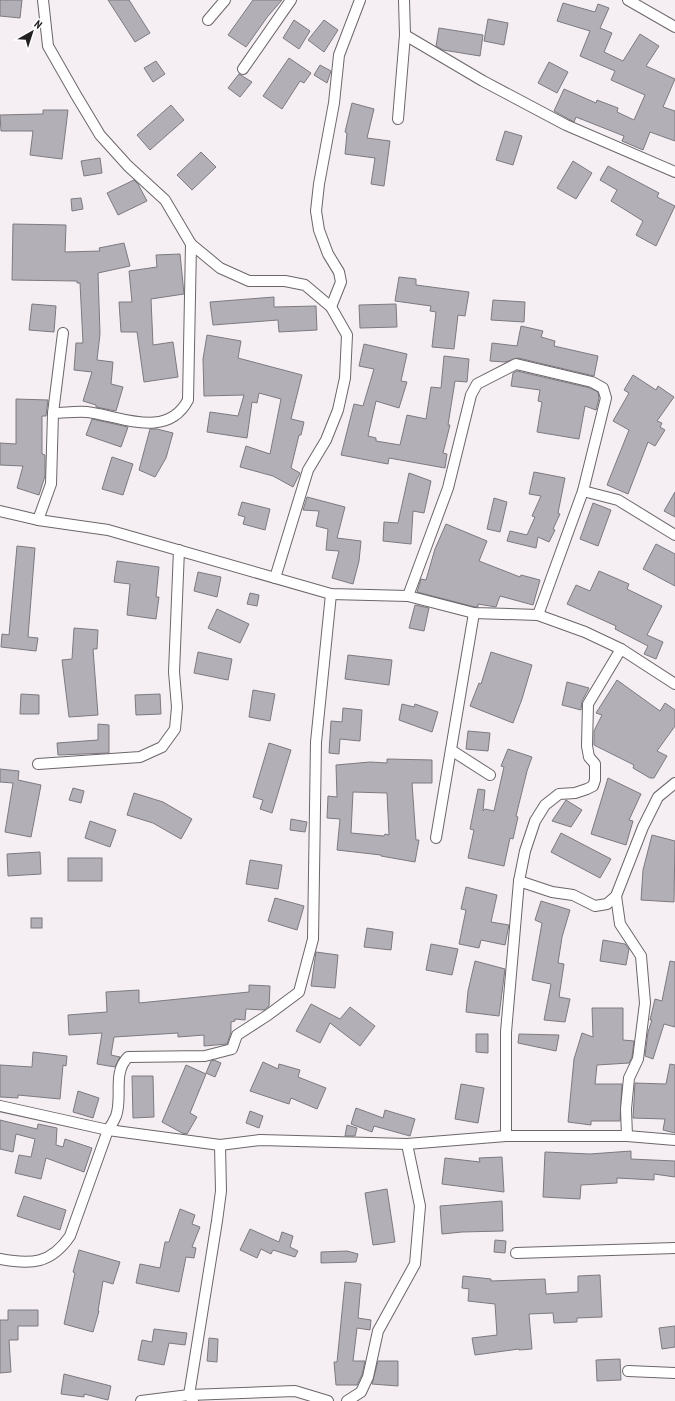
<svg xmlns="http://www.w3.org/2000/svg" width="675" height="1401" font-family="'PT Sans Narrow',sans-serif">
  <style>
    .building { fill: #b2b0b6; stroke: #7c7a80; fill-rule: evenodd }
    .lines { fill: none; stroke-linecap: round; stroke-linejoin: round }
    .minor-casing { stroke: #6c666a; stroke-width: 12 }
    .minor { stroke: #fff; stroke-width: 10 }
  </style>
  <rect width="100%" height="100%" fill="#f5eff3"/>
  <g class="building">
    <polygon points="0,0 22,0 20,18 0,16"/>
    <polygon points="108,0 129,0 150,33 135,42"/>
    <polygon points="253,0 282,0 268,16 246,47 228,35"/>
    <polygon points="563,3 595,12 598,4 609,8 600,28 612,33 604,52 623,61 640,34 659,46 646,66 675,79 663,107 675,111 675,141 650,132 643,150 622,141 624,136 576,117 574,122 554,111 564,89 596,103 597,100 618,108 617,112 634,120 645,95 611,80 615,71 580,56 590,31 557,21"/>
    <polygon points="488,19 508,23 504,45 484,41"/>
    <polygon points="294,20 310,31 299,49 283,38"/>
    <polygon points="324,20 338,30 324,52 308,40"/>
    <polygon points="439,28 483,35 480,56 443,50 436,46"/>
    <polygon points="289,58 311,73 304,83 300,81 282,109 263,96"/>
    <polygon points="156,61 165,74 153,82 144,68"/>
    <polygon points="549,62 568,72 557,93 538,83"/>
    <polygon points="320,65 331,71 327,83 314,75"/>
    <polygon points="239,74 252,82 240,97 228,88"/>
    <polygon points="352,103 374,109 367,138 390,141 384,186 371,184 375,158 345,154 347,133 345,132"/>
    <polygon points="171,105 184,120 150,150 137,135"/>
    <polygon points="43,110 68,110 62,159 30,155 33,131 1,131 0,115 43,114"/>
    <polygon points="505,131 522,136 513,165 496,160"/>
    <polygon points="201,152 216,167 192,190 177,175"/>
    <polygon points="100,158 102,173 84,176 81,161"/>
    <polygon points="573,161 592,173 576,199 557,188"/>
    <polygon points="608,166 659,193 657,197 675,206 656,246 636,235 643,221 611,201 617,190 600,180"/>
    <polygon points="134,180 138,184 147,201 118,215 107,193"/>
    <polygon points="81,198 83,209 72,211 71,199"/>
    <polygon points="13,224 66,225 65,252 100,251 99,248 124,243 130,266 98,273 100,334 97,360 113,362 111,384 123,387 116,411 96,407 96,405 83,401 92,372 74,370 76,343 83,343 80,283 77,283 77,281 12,280"/>
    <polygon points="180,254 184,294 151,299 153,345 173,342 178,377 144,382 137,332 121,332 119,302 132,302 129,271 157,267 156,255"/>
    <polygon points="399,277 416,279 416,285 469,292 465,316 458,315 454,349 432,347 436,312 430,311 431,306 395,301"/>
    <polygon points="274,297 274,307 316,306 317,330 279,332 278,320 213,325 210,302"/>
    <polygon points="493,300 525,302 524,322 491,320"/>
    <polygon points="32,304 56,306 54,332 29,330"/>
    <polygon points="396,304 397,327 360,328 359,305"/>
    <polygon points="521,326 543,331 541,337 555,341 554,346 598,356 594,376 518,358 505,362 490,361 492,343 517,346"/>
    <polygon points="207,335 241,341 238,358 302,375 291,419 304,422 301,435 299,435 291,468 300,473 293,487 273,476 240,467 246,446 270,454 281,399 259,393 257,403 252,402 247,438 207,432 210,412 238,416 244,395 204,396 203,359"/>
    <polygon points="364,344 407,354 401,381 407,382 399,408 376,401 368,436 376,438 376,441 400,445 407,415 426,419 431,387 441,388 444,356 469,359 467,382 455,381 448,425 450,425 443,453 447,454 445,468 389,458 388,464 341,455 354,404 363,406 374,369 359,366"/>
    <polygon points="517,371 590,388 598,392 599,398 596,410 585,406 579,439 537,432 542,402 538,401 540,390 511,386 513,373"/>
    <polygon points="633,375 656,390 658,386 674,397 657,421 662,423 660,427 665,430 655,446 648,442 628,494 607,485 629,430 613,421 629,393 624,390"/>
    <polygon points="16,399 48,400 46,416 42,416 42,454 45,455 45,476 39,495 17,488 23,466 0,465 0,443 16,444"/>
    <polygon points="92,419 128,427 121,447 86,435"/>
    <polygon points="150,429 157,429 173,433 166,458 155,477 139,470"/>
    <polygon points="112,457 133,464 123,495 102,489"/>
    <polygon points="534,472 565,478 558,513 560,514 553,529 555,530 549,542 538,537 536,548 507,541 510,531 527,535 535,517 532,516 541,496 529,494"/>
    <polygon points="409,473 431,481 424,513 413,511 411,544 383,541 384,522 398,523"/>
    <polygon points="675,492 675,517 664,511"/>
    <polygon points="307,497 345,507 337,538 361,541 359,561 353,584 332,578 339,551 326,550 328,529 316,526 319,511 303,510"/>
    <polygon points="494,498 507,502 500,532 487,529"/>
    <polygon points="242,502 270,509 265,530 243,524 245,517 238,515"/>
    <polygon points="593,503 611,510 598,546 580,539"/>
    <polygon points="446,524 487,541 479,561 520,577 521,575 540,580 533,605 500,596 496,607 478,604 478,607 475,607 417,592 421,579 426,580 435,549"/>
    <polygon points="656,544 675,554 675,586 643,569"/>
    <polygon points="17,546 35,548 28,637 38,638 36,651 1,647 2,634 9,635"/>
    <polygon points="117,561 159,567 156,597 159,597 156,619 127,615 130,584 114,582"/>
    <polygon points="599,571 629,584 627,589 662,606 647,635 663,642 656,659 644,654 648,646 615,629 616,626 567,604 576,585 590,591"/>
    <polygon points="198,572 221,577 217,597 194,591"/>
    <polygon points="250,593 259,595 257,606 247,604"/>
    <polygon points="415,605 429,608 424,631 409,628"/>
    <polygon points="217,609 249,624 240,643 208,628"/>
    <polygon points="74,628 98,630 97,649 93,649 98,715 69,717 62,660 72,659"/>
    <polygon points="198,652 232,659 228,680 194,673"/>
    <polygon points="491,652 532,665 522,699 513,723 470,706 479,683 481,684"/>
    <polygon points="348,655 392,660 389,685 345,679"/>
    <polygon points="617,680 660,711 665,703 675,710 675,726 657,751 667,756 654,778 650,778 633,768 634,765 594,745 594,731 602,715 596,713"/>
    <polygon points="567,682 589,688 582,701 581,710 562,705"/>
    <polygon points="253,690 275,694 270,721 249,717"/>
    <polygon points="21,694 39,695 39,714 20,714"/>
    <polygon points="160,694 161,714 136,715 135,695"/>
    <polygon points="402,704 414,707 415,704 438,712 432,732 399,720"/>
    <polygon points="343,708 362,710 360,741 340,739 339,754 329,753 331,721 342,722"/>
    <polygon points="98,724 109,725 109,753 58,755 57,743 98,740"/>
    <polygon points="468,731 490,733 488,751 466,749"/>
    <polygon points="269,743 291,750 272,813 260,809 263,800 253,797"/>
    <polygon points="508,749 532,757 527,771 516,816 518,817 513,839 510,838 504,866 468,858 474,830 470,829 478,789 485,790 483,811 485,809 494,811 504,767 501,766"/>
    <path d="M387,759L432,760V783H412L416,840H419L415,862L381,856V855L337,850L340,819L327,818L328,796L337,797L336,765L370,762L387,763ZM353,792L387,793L389,835L385,834L384,836L351,833Z"/>
    <polygon points="0,769 19,771 18,780 41,785 31,837 5,832 13,783 0,782"/>
    <polygon points="608,778 641,794 629,820 633,821 626,845 591,834"/>
    <polygon points="73,788 84,791 81,803 69,800"/>
    <polygon points="134,793 163,802 192,819 181,839 153,823 127,815"/>
    <polygon points="566,800 582,810 571,827 552,821"/>
    <polygon points="291,819 307,822 305,832 290,830"/>
    <polygon points="90,821 116,830 110,847 85,838"/>
    <polygon points="561,833 611,859 600,878 551,852"/>
    <polygon points="652,835 675,841 674,902 641,900 643,870"/>
    <polygon points="40,852 41,874 8,876 7,854"/>
    <rect x="68" y="858" width="34" height="23"/>
    <polygon points="250,860 282,865 278,889 246,884"/>
    <polygon points="466,887 497,895 491,922 509,925 505,945 481,940 479,948 459,944 466,910 461,909"/>
    <polygon points="275,898 304,906 297,930 268,921"/>
    <polygon points="541,901 570,910 562,937 558,963 564,964 559,997 570,999 565,1022 544,1020 551,984 532,980 542,923 535,920"/>
    <rect x="31" y="918" width="11" height="10"/>
    <polygon points="367,928 393,932 391,950 364,947"/>
    <polygon points="603,940 625,944 629,949 626,965 600,961"/>
    <polygon points="431,944 458,949 452,975 426,970"/>
    <polygon points="316,952 338,955 335,988 311,986"/>
    <polygon points="475,961 505,969 499,1016 466,1012 468,991"/>
    <polygon points="670,961 675,962 675,1027 664,1024 653,1059 645,1056 648,1032 652,1020 650,1020 655,999 662,1001"/>
    <polygon points="249,985 270,986 269,1006 264,1010 246,1009 245,1020 235,1019 235,1021 231,1022 231,1032 227,1044 204,1046 204,1035 178,1037 178,1033 114,1037 111,1055 120,1057 115,1067 97,1064 102,1033 69,1035 68,1015 107,1012 106,992 139,990 139,1003 249,992"/>
    <polygon points="311,1004 340,1019 350,1007 375,1026 360,1046 330,1023 320,1043 296,1031"/>
    <polygon points="592,1008 623,1008 623,1040 634,1041 632,1057 629,1063 597,1065 595,1084 622,1084 620,1121 591,1121 591,1125 568,1122 574,1059 582,1033 593,1037"/>
    <polygon points="476,1034 488,1034 488,1053 476,1052"/>
    <polygon points="519,1034 559,1035 556,1051 518,1043"/>
    <polygon points="33,1052 67,1056 66,1066 63,1065 60,1099 18,1095 18,1098 0,1097 0,1065 32,1067"/>
    <polygon points="214,1060 221,1063 215,1077 206,1073 211,1061"/>
    <polygon points="263,1062 278,1069 279,1064 300,1070 298,1077 326,1088 317,1109 291,1098 289,1104 250,1091"/>
    <polygon points="670,1064 675,1065 675,1133 663,1130 665,1119 633,1118 635,1083 666,1084"/>
    <polygon points="186,1065 206,1074 190,1113 197,1117 187,1134 182,1133 162,1122"/>
    <polygon points="132,1076 153,1076 154,1117 133,1118"/>
    <polygon points="461,1084 484,1088 478,1123 455,1119"/>
    <polygon points="78,1091 99,1098 93,1118 73,1112"/>
    <polygon points="356,1108 383,1118 385,1110 415,1119 410,1136 374,1126 372,1132 351,1124"/>
    <polygon points="250,1111 263,1116 259,1128 246,1123"/>
    <polygon points="0,1120 37,1129 38,1124 57,1128 56,1145 63,1147 65,1139 92,1148 84,1172 46,1158 41,1179 15,1173 19,1155 31,1157 35,1139 16,1134 13,1152 0,1149"/>
    <polygon points="347,1125 357,1128 355,1136 345,1136"/>
    <polygon points="631,1151 631,1159 675,1161 675,1177 654,1174 654,1180 617,1178 617,1183 581,1185 580,1199 543,1197 545,1152 590,1154"/>
    <polygon points="502,1157 504,1192 442,1184 445,1158 480,1162 479,1158"/>
    <polygon points="387,1189 395,1242 373,1245 365,1193"/>
    <polygon points="24,1196 66,1210 60,1230 17,1216"/>
    <polygon points="502,1201 503,1231 462,1232 442,1234 440,1206"/>
    <polygon points="180,1209 195,1215 192,1224 200,1227 192,1247 196,1248 194,1258 186,1257 179,1292 136,1283 140,1264 160,1268 165,1242 169,1242"/>
    <polygon points="250,1229 279,1242 282,1232 293,1236 290,1247 298,1251 295,1257 273,1250 271,1254 261,1249 257,1258 240,1250"/>
    <polygon points="495,1240 506,1241 505,1253 494,1252"/>
    <polygon points="79,1250 120,1262 113,1284 103,1281 98,1311 99,1311 93,1332 64,1324 75,1273 73,1272"/>
    <polygon points="347,1251 358,1254 356,1262 321,1263 321,1252"/>
    <polygon points="600,1275 602,1317 577,1318 577,1322 554,1323 553,1313 529,1314 532,1349 519,1350 519,1349 475,1355 472,1338 497,1335 495,1304 468,1301 469,1289 462,1288 463,1276 491,1279 491,1281 545,1279 546,1294 578,1292 578,1276"/>
    <polygon points="345,1282 361,1284 358,1318 371,1320 370,1330 357,1328 353,1361 365,1361 362,1375 357,1385 336,1385 334,1362 337,1362"/>
    <polygon points="8,1310 38,1310 38,1326 18,1326 18,1340 9,1340 11,1372 0,1373 0,1320 8,1320"/>
    <polygon points="675,1326 675,1347 662,1349 659,1328"/>
    <polygon points="154,1329 187,1333 185,1345 169,1343 164,1365 138,1360 142,1340 152,1342"/>
    <polygon points="209,1338 218,1339 217,1362 207,1361"/>
    <polygon points="620,1359 621,1380 597,1381 596,1360"/>
    <polygon points="378,1361 398,1361 398,1386 372,1384"/>
    <polygon points="64,1374 111,1386 108,1400 84,1394 84,1397 61,1394"/>
  </g>
  <g class="lines">
    <g class="minor-casing">
      <g id="minor">
        <polyline points="43,0 48,46 76,95 100,135 128,166 165,200 191,244 220,268 249,281 285,281 305,285 331,307 347,335 345,378 338,410 326,440 308,470 275,578"/>
        <polyline points="628,0 675,27"/>
        <polyline points="208,20 225,0"/>
        <polyline points="405,35 483,81 566,125 675,172"/>
        <polyline points="243,69 291,0"/>
        <polyline points="398,119 405,35 404,0"/>
        <polyline points="331,307 341,282 339,272 328,254 319,230 316,211 319,184 334,103 339,55 360,0"/>
        <path d="M53,413C64,413 76,411 87,412C120,416 167,440 188,400L191,244"/>
        <polyline points="583,491 618,500 675,535"/>
        <polyline points="0,511 38,520 108,530 331,594 408,596 474,613 538,615 585,632 621,649 675,684"/>
        <polyline points="38,520 51,484 53,413 63,333"/>
        <polyline points="408,596 448,488 471,395 477,384 516,364 592,382 603,388 606,398 583,491 538,615"/>
        <polyline points="451,750 490,775"/>
        <polyline points="38,764 140,757 162,747 175,729 177,707 174,672 179,550"/>
        <polyline points="436,838 474,613"/>
        <polyline points="519,881 552,892 573,895 595,906 607,904 616,896 643,827 658,797 675,783"/>
        <polyline points="616,896 620,924 641,956 645,1003 638,1059 629,1078 626,1109 627,1136"/>
        <polyline points="0,1106 108,1130 220,1145 260,1140 407,1144 506,1136 627,1136 675,1140"/>
        <polyline points="506,1136 506,1032 519,881 525,851 535,821 545,805 559,794 575,793 587,789 593,786 595,780 595,764 589,757 587,746 588,704 621,649"/>
        <polyline points="516,1253 675,1248"/>
        <path d="M0,1259C31,1265 51,1264 70,1236L108,1130C111,1126 114,1121 116,1116C123,1097 112,1073 128,1057L205,1056L232,1049L237,1035L268,1015L299,992L313,939L316,742L331,594"/>
        <polyline points="628,1371 675,1373"/>
        <polyline points="141,1401 189,1395 295,1391 328,1401"/>
        <polyline points="193,1401 189,1395 217,1221 221,1191 220,1145"/>
        <polyline points="347,1401 361,1392 368,1377 378,1331 415,1264 420,1206 407,1144"/>
      </g>
    </g>
    <use href="#minor" class="minor"/>
  </g>
  <g transform="translate(32 32) rotate(39)" stroke="#fffeff" stroke-width="3" paint-order="stroke">
  <path d="M0-3L7 15L0 10L-7 15Z" fill="#232022"/>
  <text y="-6" font-size="11" font-weight="bold" text-anchor="middle" fill="#232022">N</text>
  </g>
</svg>
